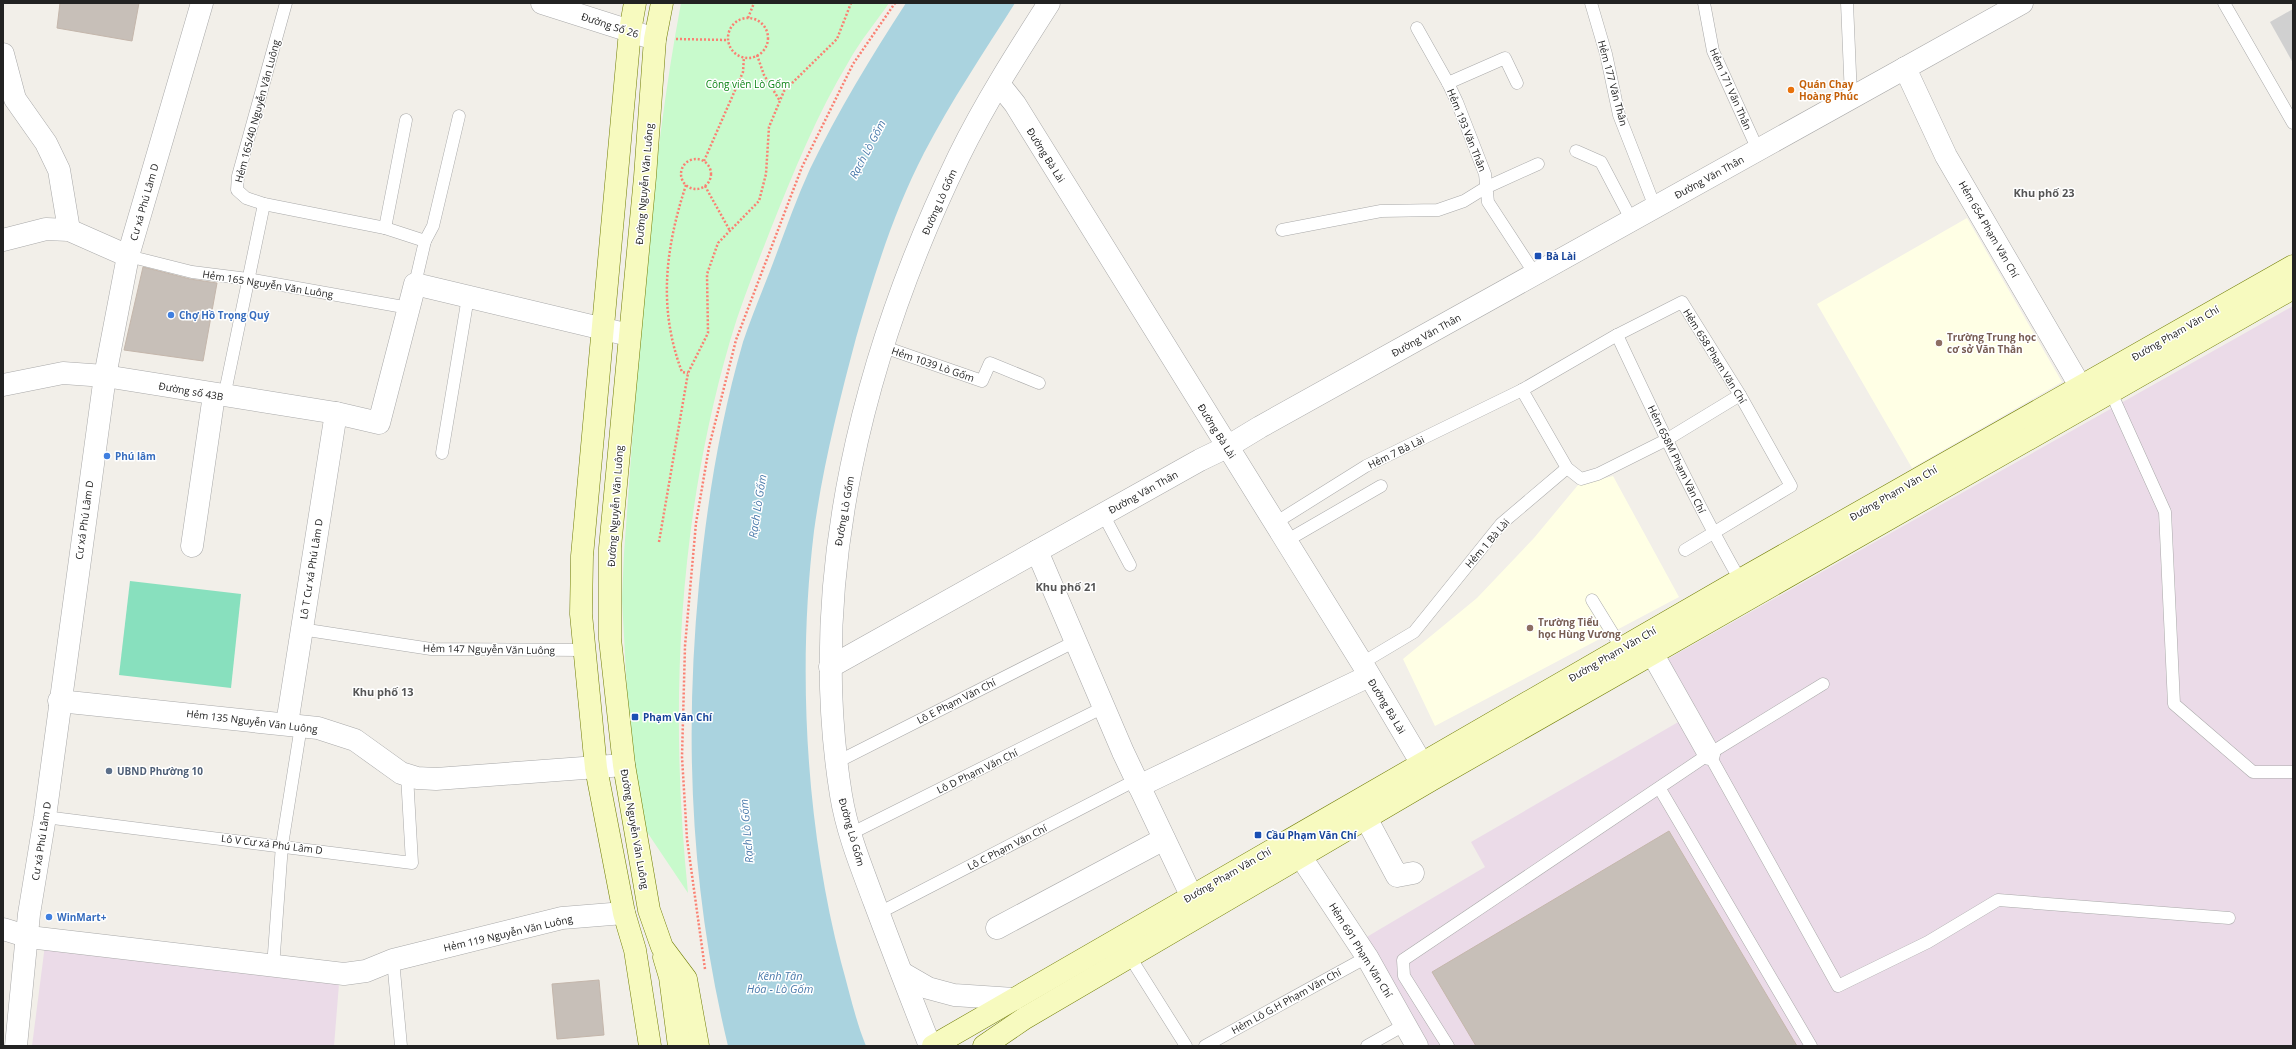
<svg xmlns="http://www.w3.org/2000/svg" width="2296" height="1049" font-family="'Open Sans',sans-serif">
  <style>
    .industrial { fill: #ebdbe8 }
    .education { fill: #ffffe5 }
    .religious { fill: #d0d0d0 }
    .park { fill: #c8facc }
    .pitch { fill: #88e0be }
    .water { fill: #aad3df }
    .building { fill: #c7bfb8; stroke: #c4b6ab }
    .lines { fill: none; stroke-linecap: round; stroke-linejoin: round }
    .service-casing { stroke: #a9a9a9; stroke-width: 13 }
    .minor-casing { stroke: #a9a9a9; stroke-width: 23 }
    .tertiary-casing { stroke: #a9a9a9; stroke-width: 23 }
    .secondary-casing { stroke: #707d05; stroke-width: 23 }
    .path { stroke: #fa8072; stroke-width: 2.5; stroke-dasharray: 2 2; stroke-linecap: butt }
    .service { stroke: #fff; stroke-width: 12 }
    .minor { stroke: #fff; stroke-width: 22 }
    .tertiary { stroke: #fff; stroke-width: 22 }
    .secondary { stroke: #f7fabf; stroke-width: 22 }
    .food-dot { fill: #e8710a; stroke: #fff; stroke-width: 1.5 }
    .transit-dot { fill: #1a4fb4; stroke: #fff; stroke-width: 1.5 }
    .shop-dot { fill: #3f7fe0; stroke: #fff; stroke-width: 1.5 }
    .education-dot { fill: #8d6e63; stroke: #fff; stroke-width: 1.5 }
    .service-dot { fill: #5c6f8a; stroke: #fff; stroke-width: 1.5 }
    .labels { text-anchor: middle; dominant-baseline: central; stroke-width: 3; stroke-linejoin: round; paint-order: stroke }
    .street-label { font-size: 10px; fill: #222; stroke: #fff }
    .park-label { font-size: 10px; fill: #0c8416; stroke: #fff }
    .food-label { font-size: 10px; font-weight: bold; fill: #c56008; stroke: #fff; text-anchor: start }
    .transit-label { font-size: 10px; font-weight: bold; fill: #164399; stroke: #fff; text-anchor: start }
    .shop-label { font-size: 10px; font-weight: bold; fill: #366cbe; stroke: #fff; text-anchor: start }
    .education-label { font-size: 10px; font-weight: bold; fill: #785e54; stroke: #fff; text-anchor: start }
    .service-label { font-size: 10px; font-weight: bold; fill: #4e5e75; stroke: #fff; text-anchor: start }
    .water-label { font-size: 11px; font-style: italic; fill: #4a7aab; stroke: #fff }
    .neighbourhood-label { font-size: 11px; font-weight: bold; fill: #555; stroke: #fff }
  </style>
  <rect width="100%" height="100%" fill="#f2efe9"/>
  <g class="industrial">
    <polygon points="2293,306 2293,1046 1428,1046 1365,938 1485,867 1471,842 1680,721 1650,669"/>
    <polygon points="45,945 339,984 334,1046 32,1046"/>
  </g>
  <g class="education">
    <polygon points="1967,218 2062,382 1912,468 1817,304"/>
    <polygon points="1613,476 1679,597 1435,726 1403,659 1477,598 1534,538 1578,485"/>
  </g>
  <polygon class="religious" points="2293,9 2293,63 2270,22"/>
  <path class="park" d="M681,3H889C876,22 860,41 849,61C817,114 793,173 770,231C756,267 741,303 730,341C678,520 669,708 688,893L643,826L628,711L622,599L624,553C638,369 647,185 681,3Z"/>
  <polygon class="pitch" points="130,581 241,594 231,688 119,675"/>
  <path class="water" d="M906,3H1015C984,52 951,101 924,153C894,211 874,275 856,338C839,402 823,466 814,531C797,670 806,827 841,962C849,990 855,1019 866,1046H728C691,893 684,741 699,584C707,503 720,421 743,342C751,318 761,294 770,271C783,237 795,202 810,169C838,111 871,57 906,3Z"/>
  <g class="building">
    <polygon points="60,3 139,3 132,41 57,28"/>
    <polygon points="143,267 190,279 217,283 203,361 124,350"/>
    <polygon points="1669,831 1797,1046 1476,1046 1432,972"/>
    <polygon points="599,980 604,1035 557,1039 552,984"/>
  </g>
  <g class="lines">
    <g class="service-casing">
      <g id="service">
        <polyline points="286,3 238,176 237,190 246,198 264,204 385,228 425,241 415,284"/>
        <polyline points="1591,3 1606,54 1619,115 1655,207"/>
        <polyline points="1704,3 1713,51 1758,150"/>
        <polyline points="1847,3 1851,97"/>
        <polyline points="2224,3 2293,123"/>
        <polyline points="1417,28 1448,83 1457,102 1485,174 1488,202 1535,274"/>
        <polyline points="1448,83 1505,58 1517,83"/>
        <polyline points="1576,151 1601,162 1631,219"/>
        <polyline points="385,228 406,120"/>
        <polyline points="1282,230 1381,211 1438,210 1464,201 1485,188 1538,164"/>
        <polyline points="425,241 433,226 459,116"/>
        <polyline points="128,256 192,272 248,279 409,308"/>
        <path d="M1617,335C1656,418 1695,501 1740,580"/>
        <polyline points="884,347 982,381 990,363 1039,383"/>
        <polyline points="2109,388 2165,512 2174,704 2253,772 2293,772"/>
        <polyline points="1522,390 1567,468 1581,479 1598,474 1666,440 1740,395"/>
        <polyline points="224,397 264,204"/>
        <polyline points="442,453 468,297"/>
        <polyline points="1103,514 1130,565"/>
        <polyline points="1275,523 1366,466 1522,390 1617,335 1682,302 1740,395 1791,486 1685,550"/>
        <polyline points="1286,541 1381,486"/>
        <polyline points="1592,600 1624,652"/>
        <polyline points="301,629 431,649 583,650"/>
        <polyline points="1362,663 1414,632 1501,524 1567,468"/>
        <polyline points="1709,754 1838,986 1928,942 1998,900 2229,918"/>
        <polyline points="837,762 1076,641"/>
        <polyline points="1660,789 1811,1046"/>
        <polyline points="45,817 412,863 407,775"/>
        <polyline points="850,834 1104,707"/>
        <polyline points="879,913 1136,780"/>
        <polyline points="1130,957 1186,1046"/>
        <polyline points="393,960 401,1046"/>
        <polyline points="273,967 282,845 301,726"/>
        <polyline points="1205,1046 1367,957"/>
        <polyline points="1367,1046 1406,1024"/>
        <polyline points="1448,1046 1404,976 1403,960 1709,754 1823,684"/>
      </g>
    </g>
    <g class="minor-casing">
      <g id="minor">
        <polyline points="3,54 15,99 46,143 59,170 69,230"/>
        <polyline points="1905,68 1946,156 2090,403"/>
        <polyline points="999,84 1015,104 1362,663 1422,764"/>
        <polyline points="3,240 46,229 69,230 128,256"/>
        <polyline points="3,385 63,373 105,376 336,413 379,423 415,284 629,335"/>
        <polyline points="192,546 214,395"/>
        <polyline points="1037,551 1123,752 1191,895"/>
        <polyline points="1652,653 1709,754"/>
        <polyline points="59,701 318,728 355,740 401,773 417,778 436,779 624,765"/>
        <polyline points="287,724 336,413"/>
        <polyline points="1139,786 1369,676"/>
        <polyline points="1366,818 1397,876 1413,873"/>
        <polyline points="1301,857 1367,957 1417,1046"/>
        <polyline points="997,928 1164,839"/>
        <polyline points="3,929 29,937 344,974 366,971 393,960 562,918 624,913"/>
        <polyline points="16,1046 29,914 45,817 105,376 128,256 202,3"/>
      </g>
    </g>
    <g class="tertiary-casing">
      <g id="tertiary">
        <polyline points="542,3 655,39"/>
        <polyline points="830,667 1200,460 1227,447 1260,427 2022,3"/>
        <polyline points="902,973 928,988 954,995 1014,999"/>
        <path d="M930,1046C911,998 892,949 874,901C861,866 847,832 841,795C806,577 864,352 959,156C985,103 1017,53 1049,3"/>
      </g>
    </g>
    <g class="secondary-casing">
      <g id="secondary">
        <polyline points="635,3 630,31 582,556 581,614 596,768 624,913 635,950 650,1046"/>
        <polyline points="662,3 655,39 645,177 610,548 610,639 624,765 649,910 662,947 686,979 698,1046"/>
        <polyline points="664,957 670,977 679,1046"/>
        <polyline points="933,1046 1740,580 2293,266"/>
        <polyline points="984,1046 1025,1018 1431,780 2293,288"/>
      </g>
    </g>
    <g class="path">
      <polyline points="748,18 754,3"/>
      <circle cx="748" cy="38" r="20"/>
      <polyline points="676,39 728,40"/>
      <polyline points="757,55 764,75 780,101"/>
      <circle cx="696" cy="174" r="15"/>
      <polyline points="704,161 743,72 744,57"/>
      <path d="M686,185C665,249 658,309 682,372L688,373"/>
      <polyline points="705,186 730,231"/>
      <polyline points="659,542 688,373 708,333 707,274 718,243 759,201 766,174 769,127 784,91 837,39 851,3"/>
      <polyline points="705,969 687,839 682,757 685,646 696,523 709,447 736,340 802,167 853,64 895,3"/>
    </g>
    <use href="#service" class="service"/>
    <use href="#minor" class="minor"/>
    <use href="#tertiary" class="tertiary"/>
    <use href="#secondary" class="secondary"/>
  </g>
  <circle class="food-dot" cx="1791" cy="90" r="4"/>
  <g class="transit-dot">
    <rect x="1534" y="252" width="8" height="8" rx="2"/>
    <rect x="631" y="713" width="8" height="8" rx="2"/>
    <rect x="1254" y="831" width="8" height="8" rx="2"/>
  </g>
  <g class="shop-dot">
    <circle cx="171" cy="315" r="4"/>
    <circle cx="107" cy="456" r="4"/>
    <circle cx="49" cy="917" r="4"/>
  </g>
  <g class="education-dot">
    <circle cx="1939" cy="343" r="4"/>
    <circle cx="1530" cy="628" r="4"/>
  </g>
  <circle class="service-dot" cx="109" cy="771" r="4"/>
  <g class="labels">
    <g class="street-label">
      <text transform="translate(610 25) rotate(18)">Đường Số 26</text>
      <text transform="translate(1613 83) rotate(75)">Hẻm 177 Văn Thân</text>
      <text transform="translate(1731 89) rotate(66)">Hẻm 171 Văn Thân</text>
      <text transform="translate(257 111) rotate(-75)">Hẻm 165/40 Nguyễn Văn Luông</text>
      <text transform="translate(1467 130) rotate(68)">Hẻm 193 Văn Thân</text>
      <text transform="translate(1046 155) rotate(58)">Đường Bà Lài</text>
      <text transform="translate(1709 177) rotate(-29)">Đường Văn Thân</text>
      <text transform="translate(644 184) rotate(-85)">Đường Nguyễn Văn Luông</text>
      <text transform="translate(144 202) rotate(-74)">Cư xá Phú Lâm D</text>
      <text transform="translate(939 202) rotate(-66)">Đường Lò Gốm</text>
      <text transform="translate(1989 229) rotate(60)">Hẻm 654 Phạm Văn Chí</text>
      <text transform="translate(268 284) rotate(9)">Hẻm 165 Nguyễn Văn Luông</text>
      <text transform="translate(2175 333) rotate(-30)">Đường Phạm Văn Chí</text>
      <text transform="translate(1426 335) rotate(-29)">Đường Văn Thân</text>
      <text transform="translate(1715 356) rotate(58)">Hẻm 658 Phạm Văn Chí</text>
      <text transform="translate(933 364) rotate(19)">Hẻm 1039 Lò Gốm</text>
      <text transform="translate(191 391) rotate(10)">Đường số 43B</text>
      <text transform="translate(1217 431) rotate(58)">Đường Bà Lài</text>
      <text transform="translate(1396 452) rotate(-26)">Hẻm 7 Bà Lài</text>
      <text transform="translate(1677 459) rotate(64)">Hẻm 658M Phạm Văn Chí</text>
      <text transform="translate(1143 492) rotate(-29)">Đường Văn Thân</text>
      <text transform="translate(1893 493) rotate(-30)">Đường Phạm Văn Chí</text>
      <text transform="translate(615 506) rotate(-86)">Đường Nguyễn Văn Luông</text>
      <text transform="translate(844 511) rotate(-80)">Đường Lò Gốm</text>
      <text transform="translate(84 520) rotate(-82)">Cư xá Phú Lâm D</text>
      <text transform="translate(1487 543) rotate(-49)">Hẻm 1 Bà Lài</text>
      <text transform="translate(311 569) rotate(-81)">Lô T Cư xá Phú Lâm D</text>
      <text transform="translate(489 649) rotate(1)">Hẻm 147 Nguyễn Văn Luông</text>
      <text transform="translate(1612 654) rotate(-30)">Đường Phạm Văn Chí</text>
      <text transform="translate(956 701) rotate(-27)">Lô E Phạm Văn Chí</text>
      <text transform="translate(1387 706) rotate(59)">Đường Bà Lài</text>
      <text transform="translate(252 721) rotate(7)">Hẻm 135 Nguyễn Văn Luông</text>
      <text transform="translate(977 771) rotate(-26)">Lô D Phạm Văn Chí</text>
      <text transform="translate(635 829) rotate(80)">Đường Nguyễn Văn Luông</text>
      <text transform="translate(852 832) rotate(74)">Đường Lò Gốm</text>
      <text transform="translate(41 841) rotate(-81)">Cư xá Phú Lâm D</text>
      <text transform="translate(272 844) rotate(7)">Lô V Cư xá Phú Lâm D</text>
      <text transform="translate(1007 847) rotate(-27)">Lô C Phạm Văn Chí</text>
      <text transform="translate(1227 875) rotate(-30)">Đường Phạm Văn Chí</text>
      <text transform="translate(508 933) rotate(-13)">Hẻm 119 Nguyễn Văn Luông</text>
      <text transform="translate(1361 950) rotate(58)">Hẻm 691 Phạm Văn Chí</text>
      <text transform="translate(1286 1001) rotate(-29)">Hẻm Lô G.H Phạm Văn Chí</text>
    </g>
    <g class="park-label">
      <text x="748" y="84">Công viên Lò Gốm</text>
    </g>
    <g class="food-label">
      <text x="1799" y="84">Quán Chay<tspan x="1799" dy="12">Hoàng Phúc</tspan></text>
    </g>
    <g class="transit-label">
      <text x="1546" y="256">Bà Lài</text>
      <text x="643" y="717">Phạm Văn Chí</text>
      <text x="1266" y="835">Cầu Phạm Văn Chí</text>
    </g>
    <g class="shop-label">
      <text x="179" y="315">Chợ Hồ Trọng Quý</text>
      <text x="115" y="456">Phú lâm</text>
      <text x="57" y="917">WinMart+</text>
    </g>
    <g class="education-label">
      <text x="1947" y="337">Trường Trung học<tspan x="1947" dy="12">cơ sở Văn Thân</tspan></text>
      <text x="1538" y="622">Trường Tiểu<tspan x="1538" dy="12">học Hùng Vương</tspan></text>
    </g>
    <g class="service-label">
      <text x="117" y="771">UBND Phường 10</text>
    </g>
    <g class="water-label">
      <text transform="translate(867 149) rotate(-62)">Rạch Lò Gốm</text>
      <text transform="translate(757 506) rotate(-81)">Rạch Lò Gốm</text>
      <text transform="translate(746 831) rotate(-95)">Rạch Lò Gốm</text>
      <text x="780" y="975">Kênh Tân<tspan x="780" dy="13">Hóa - Lò Gốm</tspan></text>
    </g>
    <g class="neighbourhood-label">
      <text x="2044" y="192">Khu phố 23</text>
      <text x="1066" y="586">Khu phố 21</text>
      <text x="383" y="691">Khu phố 13</text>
    </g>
  </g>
  <rect width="2296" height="1049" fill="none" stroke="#222222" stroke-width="8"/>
</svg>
